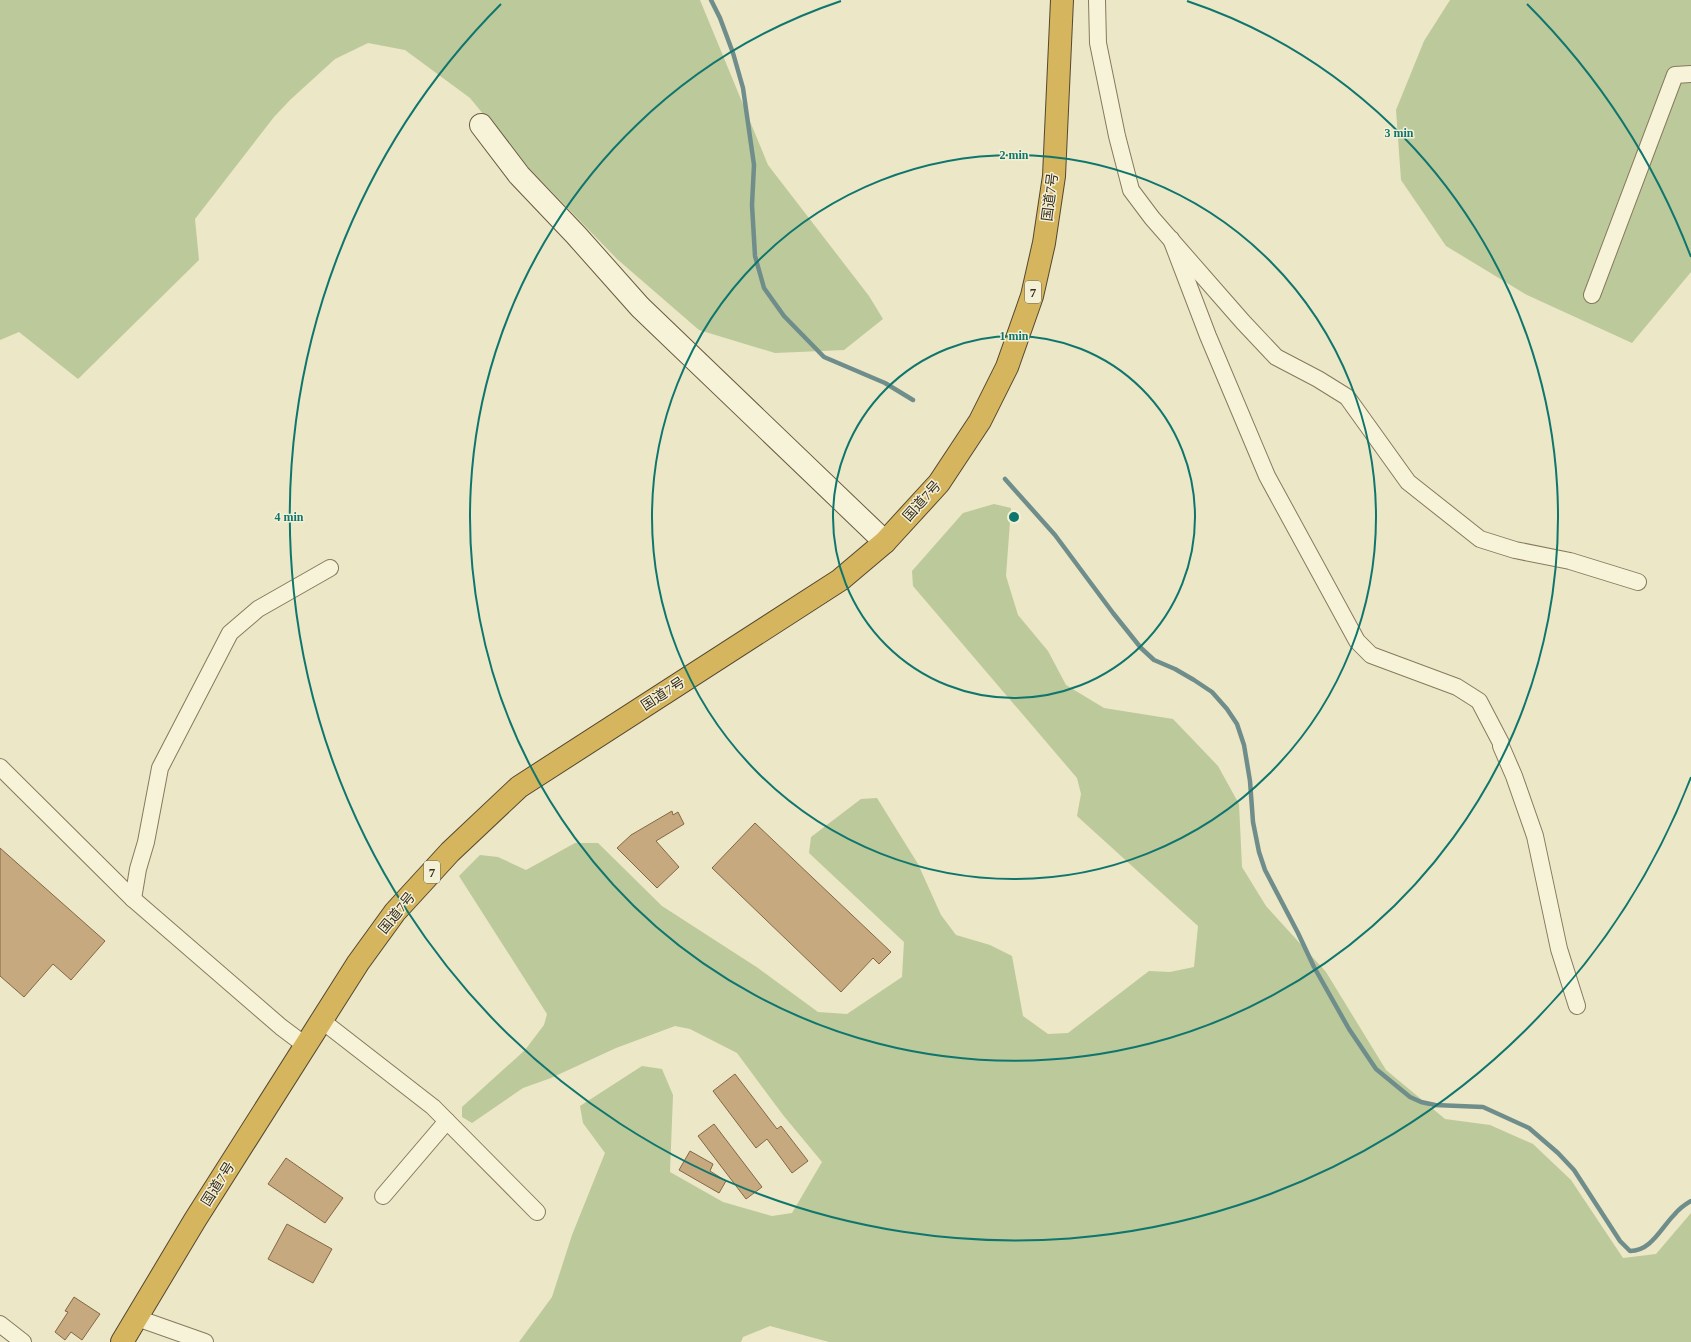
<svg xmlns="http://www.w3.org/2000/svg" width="1691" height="1342" font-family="'Times New Roman','Noto Sans JP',serif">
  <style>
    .green { fill: #bcc99b }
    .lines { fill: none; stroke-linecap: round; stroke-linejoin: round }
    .stream { stroke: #6f8e8b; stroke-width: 4.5 }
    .building { fill: #c7a97f; stroke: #846844 }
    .street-casing { stroke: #867a5d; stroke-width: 18 }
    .secondary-casing { stroke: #685b40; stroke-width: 24 }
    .highway-casing { stroke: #544731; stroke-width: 24 }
    .street { stroke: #f7f3d9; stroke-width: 16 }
    .secondary { stroke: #f7f3d9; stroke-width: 22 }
    .highway { stroke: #d5b55d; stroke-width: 22 }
    .ring { fill: none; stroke: #0f766e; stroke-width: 2 }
    .labels { text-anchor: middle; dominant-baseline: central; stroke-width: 3; stroke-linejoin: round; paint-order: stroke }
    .shield { fill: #f4f0d6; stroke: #706957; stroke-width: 1 }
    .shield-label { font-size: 13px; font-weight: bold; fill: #372f20 }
    .street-label { font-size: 14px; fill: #372f20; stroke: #f4f0d6 }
    .centre { fill: #0f766e; stroke: #f4f0d6; stroke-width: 2 }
    .ring-label { font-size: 12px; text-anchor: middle; font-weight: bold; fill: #0f766e; stroke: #f4f0d6; stroke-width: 3; stroke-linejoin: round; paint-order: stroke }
  </style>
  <rect width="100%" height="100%" fill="#ece7c6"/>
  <g class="green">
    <polygon points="0,0 700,0 768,165 869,296 883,319 844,350 775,353 699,330 617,259 521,160 470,98 405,50 368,43 335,59 290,100 274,117 195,219 199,260 78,379 19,332 0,340"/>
    <polygon points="1450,0 1691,0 1691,272 1632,343 1527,295 1446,246 1401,180 1396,110 1424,41"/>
    <polygon points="994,504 1011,508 1006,576 1018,615 1048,651 1066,685 1104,708 1173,719 1218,766 1239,804 1242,867 1266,906 1326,972 1386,1070 1445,1119 1490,1125 1533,1144 1571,1180 1623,1258 1656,1254 1691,1213 1691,1342 829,1342 770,1326 743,1337 741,1342 519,1342 552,1297 572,1235 605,1153 583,1123 580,1106 642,1066 662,1069 673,1095 670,1172 723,1202 772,1216 792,1213 822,1162 783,1115 737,1053 690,1029 675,1026 616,1048 551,1078 523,1088 472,1123 462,1117 462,1107 525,1050 544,1025 547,1014 459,876 480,855 498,857 526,870 575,843 598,843 662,906 758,968 818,1012 847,1014 902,977 904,942 809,853 811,837 861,799 877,798 918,864 941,915 956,935 990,945 1012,956 1023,1016 1048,1034 1068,1033 1149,971 1170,972 1194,967 1198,926 1077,816 1081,794 1077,778 913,586 912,571 963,513"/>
  </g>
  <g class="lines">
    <g class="stream">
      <polyline points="711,0 720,18 733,53 743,88 754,165 752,205 755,256 764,288 784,316 824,357 885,383 913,400"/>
      <path d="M1005,479L1055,535L1113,613L1141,648L1154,660L1175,669L1194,680L1212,692L1227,709L1237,724L1244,745L1250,781L1253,822L1259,852L1265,870L1298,933L1314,967L1349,1029L1376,1069L1410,1097L1421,1102L1435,1105L1483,1107L1529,1128L1558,1153L1574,1170L1620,1241L1630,1251C1651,1251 1661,1228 1674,1215C1679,1209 1684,1205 1691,1201"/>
    </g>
  </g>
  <g class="building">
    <polygon points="672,811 673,815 678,812 684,824 656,841 679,867 657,888 617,848 631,835"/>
    <polygon points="755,823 891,952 879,964 873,958 841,992 712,868"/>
    <polygon points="0,848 105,941 71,980 53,964 24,997 0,976"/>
    <polygon points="735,1074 777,1129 781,1126 808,1161 792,1173 767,1139 756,1148 713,1091"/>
    <polygon points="714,1124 762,1187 746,1199 698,1136"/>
    <polygon points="690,1151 713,1164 710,1171 726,1181 719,1193 679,1170"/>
    <polygon points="286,1158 343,1198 325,1223 268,1184"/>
    <polygon points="287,1224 332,1249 313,1283 268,1259"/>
    <polygon points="74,1297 100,1314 82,1340 71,1332 65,1340 55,1332 68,1312 65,1311"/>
  </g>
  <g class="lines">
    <g class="street-casing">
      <g id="street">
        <polyline points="1097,0 1098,43 1117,136 1131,190 1152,218 1243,322 1276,357 1318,379 1347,397 1408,482 1480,539 1515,550 1570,561 1638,582"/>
        <polyline points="1171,239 1208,336 1267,476 1357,641 1371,655 1457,687 1479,701 1501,743 1501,746 1514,776 1535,836 1559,949 1577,1006"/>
        <polyline points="1592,295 1675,75 1691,74"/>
        <polyline points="0,767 133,899 281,1027 305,1045"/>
        <polyline points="133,899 138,869 146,842 160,768 230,633 258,609 330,568"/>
        <polyline points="321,1020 433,1107 537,1212"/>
        <polyline points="383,1196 447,1121"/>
        <polyline points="137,1318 205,1342"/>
        <polyline points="0,1324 23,1342"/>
      </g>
    </g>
    <g class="secondary-casing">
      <polyline id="secondary" points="481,125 519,175 576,235 640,307 885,542"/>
    </g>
    <g class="highway-casing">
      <polyline id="highway" points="122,1342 195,1220 358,963 395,912 450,852 519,787 840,580 885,542 939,483 980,421 1007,367 1032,296 1044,243 1054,176 1062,0"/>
    </g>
    <use href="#street" class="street"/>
    <use href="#secondary" class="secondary"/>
    <use href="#highway" class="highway"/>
  </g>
  <g class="ring">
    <circle cx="1014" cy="517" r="181"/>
    <circle cx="1014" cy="517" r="362"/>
    <path d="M1187 1A544 544 0 1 1 841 1"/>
    <path d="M1691 777A725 725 0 1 1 501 4M1527 4A725 725 0 0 1 1691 257"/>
  </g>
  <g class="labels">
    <g class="shield">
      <rect x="1025" y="281" width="16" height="22" rx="3"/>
      <rect x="424" y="861" width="16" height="22" rx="3"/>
    </g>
    <g class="shield-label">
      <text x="1033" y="292">7</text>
      <text x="432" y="872">7</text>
    </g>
    <g class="street-label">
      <text transform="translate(1050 197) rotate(-83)">国道7号</text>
      <text transform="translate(922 501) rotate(-48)">国道7号</text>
      <text transform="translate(663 694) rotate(-33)">国道7号</text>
      <text transform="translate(397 913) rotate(-51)">国道7号</text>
      <text transform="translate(218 1184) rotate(-58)">国道7号</text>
    </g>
  </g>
  <circle cx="1014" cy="517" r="6" class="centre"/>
  <g class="ring-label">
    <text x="1399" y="137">3 min</text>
    <text x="1014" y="159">2 min</text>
    <text x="1014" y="340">1 min</text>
    <text x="289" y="521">4 min</text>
  </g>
</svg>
